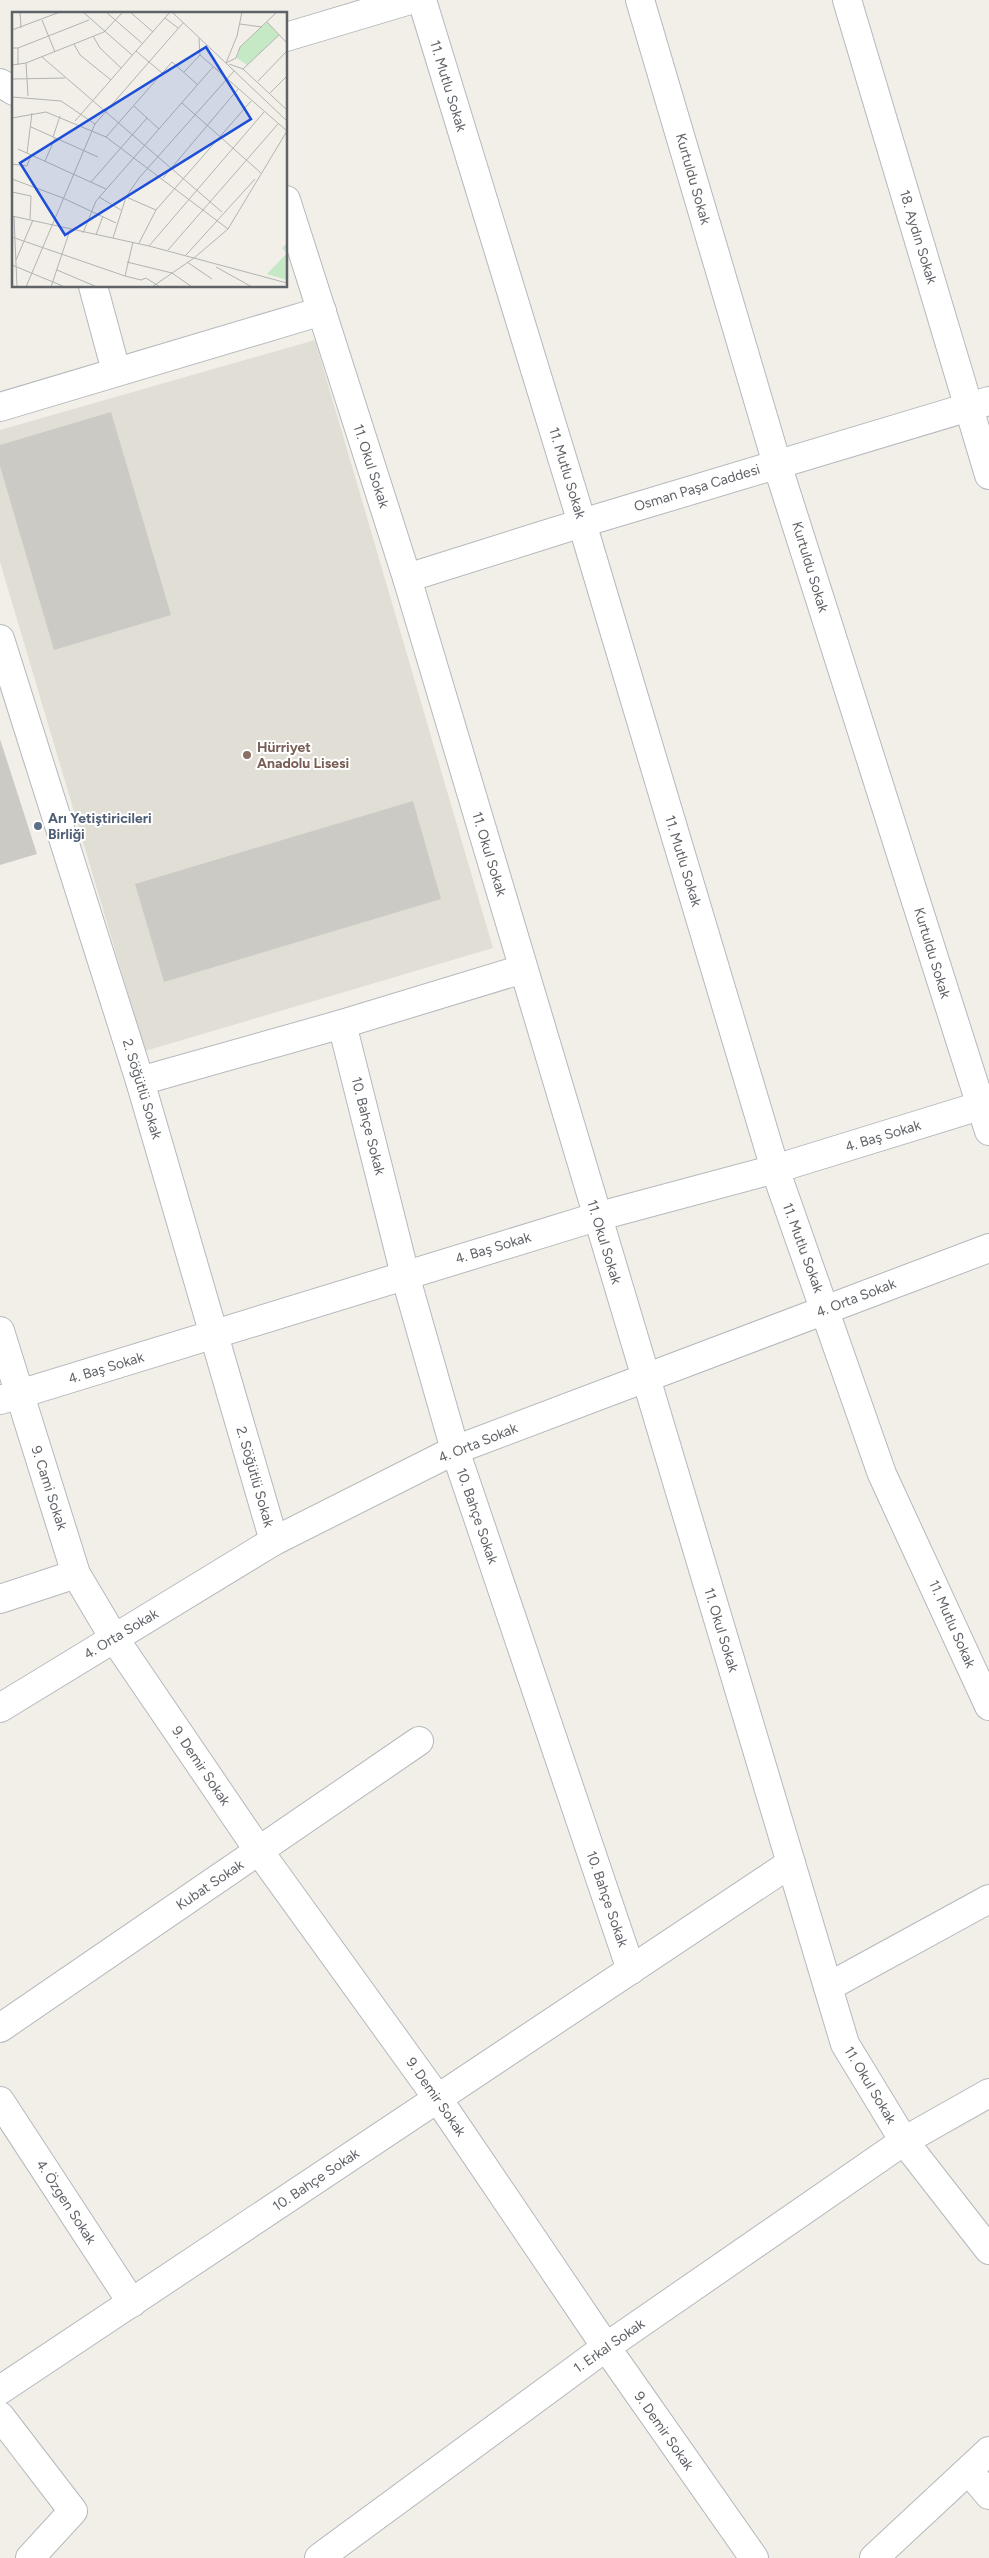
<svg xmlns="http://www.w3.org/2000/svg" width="989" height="2558" font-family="Figtree,sans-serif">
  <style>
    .education { fill: #e1ded6 }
    .building { fill: #cccac5 }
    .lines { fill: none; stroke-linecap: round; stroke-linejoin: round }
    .minor-casing { stroke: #b5b8bc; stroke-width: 30 }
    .minor { stroke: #fff; stroke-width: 28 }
    .education-dot { fill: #8d6e63; stroke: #fff; stroke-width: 2 }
    .service-dot { fill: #5c6f8a; stroke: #fff; stroke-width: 2 }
    .labels { text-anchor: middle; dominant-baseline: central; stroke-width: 4; stroke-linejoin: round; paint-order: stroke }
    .street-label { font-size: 14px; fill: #5f6368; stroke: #fff }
    .education-label { font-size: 14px; font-weight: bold; fill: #785e54; stroke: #fff; text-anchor: start }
    .service-label { font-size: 14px; font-weight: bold; fill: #4e5e75; stroke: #fff; text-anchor: start }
    .inset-road { fill: none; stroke: #b3b3b1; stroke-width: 1 }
    .view { fill: #1d4ed8; fill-opacity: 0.15; stroke: #1d4ed8; stroke-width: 2.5 }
    .inset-edge { fill: none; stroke: #5f6368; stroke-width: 2.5 }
  </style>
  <rect width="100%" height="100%" fill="#f1efe8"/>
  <polygon class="education" points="315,340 493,948 145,1051 0,562 0,430"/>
  <g class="building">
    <polygon points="111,412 171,615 54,650 0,466 0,445"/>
    <polygon points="0,739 37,854 0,865"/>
    <polygon points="413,801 441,899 164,982 135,884"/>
  </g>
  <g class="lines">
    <g class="minor-casing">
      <g id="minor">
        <polyline points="422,0 582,523 775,1169 882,1474 989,1706"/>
        <polyline points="640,0 777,464 989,1131"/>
        <polyline points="847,0 989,475"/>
        <polyline points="286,37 410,0"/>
        <polyline points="0,83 14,91"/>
        <polyline points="286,200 407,578 845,2044 904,2141 989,2250"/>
        <polyline points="93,286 116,371"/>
        <polyline points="0,407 322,311"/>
        <polyline points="407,578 582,523 989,401"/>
        <polyline points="0,639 140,1081 274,1541"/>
        <polyline points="342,1024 405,1275 455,1450 631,1970"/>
        <polyline points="140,1081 342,1024 523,969"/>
        <polyline points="0,1331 76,1574 114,1638 259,1851 438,2099 606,2347 754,2558"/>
        <polyline points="0,1400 596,1217 775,1169 989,1103"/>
        <polyline points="0,1599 76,1574"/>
        <polyline points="0,1708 274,1541 455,1450 989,1248"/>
        <polyline points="828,1987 989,1899"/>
        <polyline points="0,2028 419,1741"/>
        <polyline points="0,2101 132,2303"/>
        <polyline points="0,2390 791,1863"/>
        <polyline points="0,2416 73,2511 30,2558"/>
        <polyline points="969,2471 989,2495"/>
        <polyline points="319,2558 606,2347 904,2141 989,2093"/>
        <polyline points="874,2558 989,2451"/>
      </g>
    </g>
    <use href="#minor" class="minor"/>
  </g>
  <circle class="education-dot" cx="247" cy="755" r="5"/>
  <circle class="service-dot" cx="38" cy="826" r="5"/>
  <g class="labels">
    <g class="street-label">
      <text transform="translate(448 86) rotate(73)">11. Mutlu Sokak</text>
      <text transform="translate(693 179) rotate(74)">Kurtuldu Sokak</text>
      <text transform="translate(918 237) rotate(73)">18. Aydın Sokak</text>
      <text transform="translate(371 466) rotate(72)">11. Okul Sokak</text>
      <text transform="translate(567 473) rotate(73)">11. Mutlu Sokak</text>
      <text transform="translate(697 488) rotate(-17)">Osman Paşa Caddesi</text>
      <text transform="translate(810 567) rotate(73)">Kurtuldu Sokak</text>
      <text transform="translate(489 854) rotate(73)">11. Okul Sokak</text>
      <text transform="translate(683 861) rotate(73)">11. Mutlu Sokak</text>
      <text transform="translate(932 953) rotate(73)">Kurtuldu Sokak</text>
      <text transform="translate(142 1089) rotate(73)">2. Söğütlü Sokak</text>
      <text transform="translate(368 1126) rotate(76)">10. Bahçe Sokak</text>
      <text transform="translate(883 1136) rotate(-17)">4. Baş Sokak</text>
      <text transform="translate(604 1242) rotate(73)">11. Okul Sokak</text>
      <text transform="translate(493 1248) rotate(-17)">4. Baş Sokak</text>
      <text transform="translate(803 1248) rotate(70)">11. Mutlu Sokak</text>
      <text transform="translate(856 1298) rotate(-21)">4. Orta Sokak</text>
      <text transform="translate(106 1368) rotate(-17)">4. Baş Sokak</text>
      <text transform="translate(478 1443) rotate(-22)">4. Orta Sokak</text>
      <text transform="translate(255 1477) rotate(74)">2. Söğütlü Sokak</text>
      <text transform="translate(49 1488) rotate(72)">9. Cami Sokak</text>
      <text transform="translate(477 1516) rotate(71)">10. Bahçe Sokak</text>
      <text transform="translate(952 1624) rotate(66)">11. Mutlu Sokak</text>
      <text transform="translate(721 1630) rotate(73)">11. Okul Sokak</text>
      <text transform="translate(121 1634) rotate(-31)">4. Orta Sokak</text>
      <text transform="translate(201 1766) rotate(56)">9. Demir Sokak</text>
      <text transform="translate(210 1885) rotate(-34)">Kubat Sokak</text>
      <text transform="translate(607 1899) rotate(71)">10. Bahçe Sokak</text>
      <text transform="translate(870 2085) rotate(59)">11. Okul Sokak</text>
      <text transform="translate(436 2097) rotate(55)">9. Demir Sokak</text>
      <text transform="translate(316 2180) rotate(-34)">10. Bahçe Sokak</text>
      <text transform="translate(66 2202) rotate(57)">4. Özgen Sokak</text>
      <text transform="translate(609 2346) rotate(-35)">1. Erkal Sokak</text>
      <text transform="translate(664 2431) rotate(55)">9. Demir Sokak</text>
    </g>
    <g class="education-label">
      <text x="257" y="747">Hürriyet<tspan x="257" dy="16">Anadolu Lisesi</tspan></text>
    </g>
    <g class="service-label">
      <text x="48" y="818">Arı Yetiştiricileri<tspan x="48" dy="16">Birliği</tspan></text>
    </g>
  </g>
  <g transform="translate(12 12)">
    <rect width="275" height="275" fill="#f1efe8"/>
    <path d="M255,10L267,23L235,53L225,46L228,35ZM275,231V268L255,262L275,241L270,236Z" fill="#c5e8c5"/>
    <path class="inset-road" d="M8,0L9,16M71,0L120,43M94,0L131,32M118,0L141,20M160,0L275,109M153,6L166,16M30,8L43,40M255,10L275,31M228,12L250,15M0,18L48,0M81,24L88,36L109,56M187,26L188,43L275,119M62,32L68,43L99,68M0,36H6L77,8M124,39L150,61M30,45L210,200M14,51L16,84M214,51L224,46L228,35L265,0M214,51L225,24L230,0M217,52L231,57L275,98M0,53L14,51L92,20L111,0M6,53V36M231,57L267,23M172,60L188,43M1,67L53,66M246,69L275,39M258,81L275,64M0,85L49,89L83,112M170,91L249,161M122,94L147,117M0,106L34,100L94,125L216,217M63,109L158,0M19,115L86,145M41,125L48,104M94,125L160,50L186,73M6,137L94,177M15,141L20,101M33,149L43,126M0,152L15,154L19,143M151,166L226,77M0,167L51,186L104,211M79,170L135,106M0,180L19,184L18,207M87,185L109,198M114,185L144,198M0,204L137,234L275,271M2,204L5,275M71,221L84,189L201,55M84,223L91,204M0,225L113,264L129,268L134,266L148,275M101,226L114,185L127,166L222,59M127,231L144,198L239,89M137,234L252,100M156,238L266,112M174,243L243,167M4,248L21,208M115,250L160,261L180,275M175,250L200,267M0,253L53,275M204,255L240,275M45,258L85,275M113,264L121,230M14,275L83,112L171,11M39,275L58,218M140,275L182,246L216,217L275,119"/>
    <path class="view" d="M194,35L239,107L53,223L8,151Z"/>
    <rect width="275" height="275" class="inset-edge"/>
  </g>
</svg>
